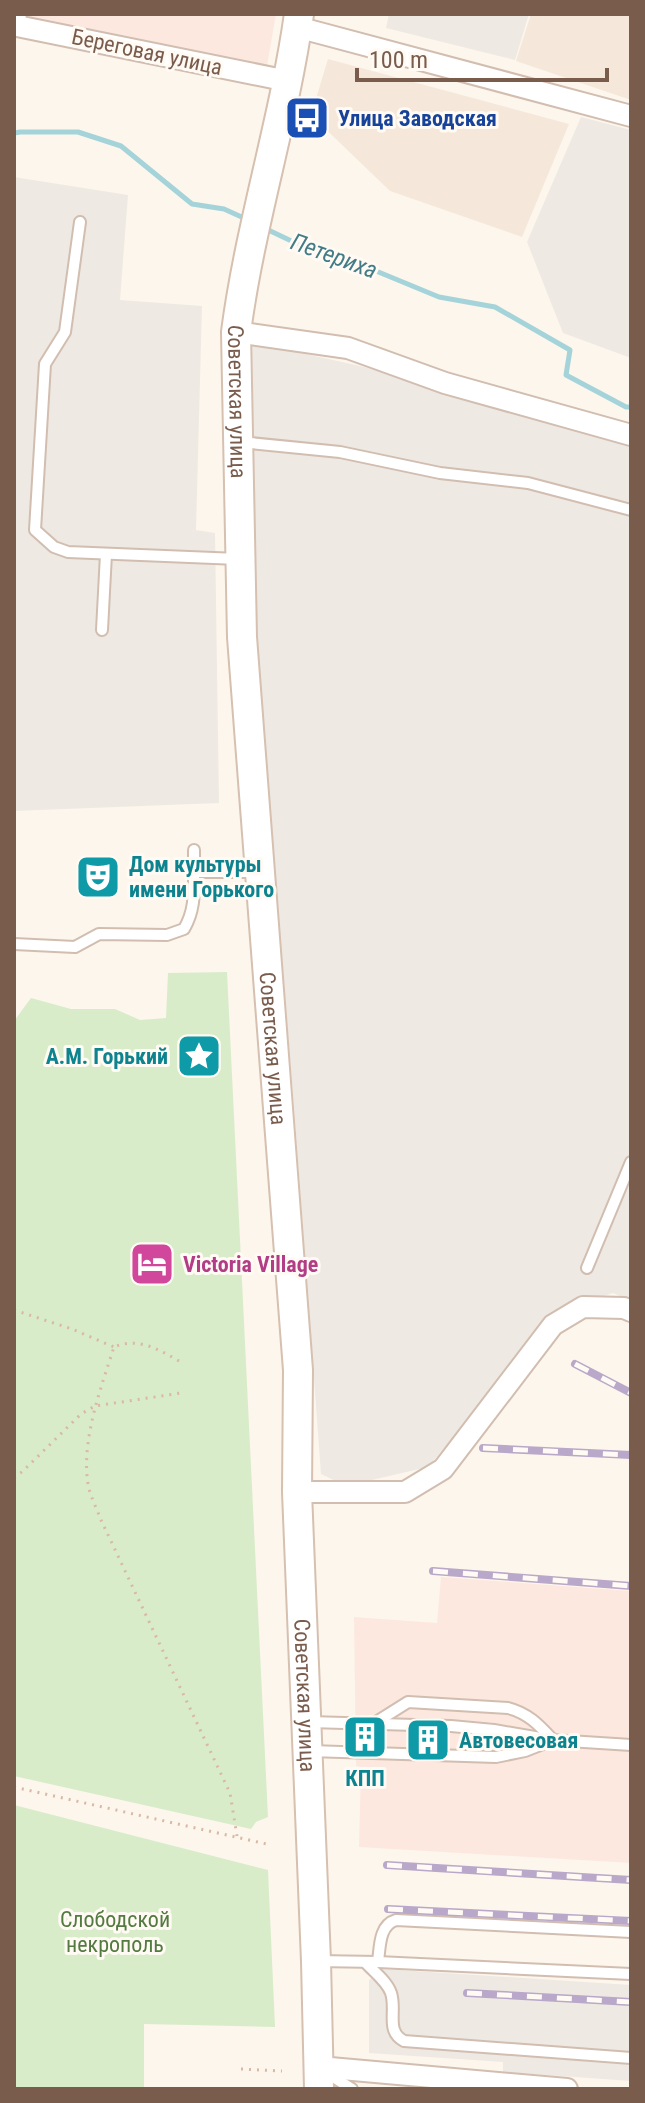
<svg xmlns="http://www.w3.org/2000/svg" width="645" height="2103" font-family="'Roboto Condensed',sans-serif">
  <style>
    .residential { fill: #f5e8da }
    .commercial { fill: #fde8e0 }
    .industrial { fill: #efe9e4 }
    .green { fill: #d8ecc9 }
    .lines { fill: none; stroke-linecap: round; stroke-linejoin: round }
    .stream { stroke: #a5d3da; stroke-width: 5 }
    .service-casing { stroke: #d1beb0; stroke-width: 14 }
    .minor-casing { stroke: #d1beb0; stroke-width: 24 }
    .secondary-casing { stroke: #d6c0b0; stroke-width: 32 }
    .path { stroke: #d9b8a5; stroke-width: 3; stroke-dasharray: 2 6; stroke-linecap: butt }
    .service { stroke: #fff; stroke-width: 10 }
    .minor { stroke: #fff; stroke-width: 20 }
    .secondary { stroke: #fff; stroke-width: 28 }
    .rail-casing { stroke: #b9a8c9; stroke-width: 8 }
    .rail { stroke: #fffaf3; stroke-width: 5; stroke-dasharray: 15; stroke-linecap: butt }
    .labels { text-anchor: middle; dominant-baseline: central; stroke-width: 6; stroke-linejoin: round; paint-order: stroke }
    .street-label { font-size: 22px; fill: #7a5c4d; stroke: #fffaf3 }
    .transit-label { font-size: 22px; font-weight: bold; fill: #164399; stroke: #fffaf3; text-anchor: start }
    .culture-label { font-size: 22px; font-weight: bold; fill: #0d838f; stroke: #fffaf3; text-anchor: start }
    .hotel-label { font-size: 22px; font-weight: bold; fill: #b23c85; stroke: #fffaf3; text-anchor: start }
    .park-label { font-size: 22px; fill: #537a41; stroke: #fffaf3 }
    .water-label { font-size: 24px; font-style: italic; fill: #437c86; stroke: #fffaf3 }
  </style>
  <rect width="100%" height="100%" fill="#fdf6ec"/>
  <g class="residential">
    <polygon points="531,14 631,14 631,100 516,61"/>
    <polygon points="328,59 569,124 522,237 390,191 311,115"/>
  </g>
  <g class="commercial">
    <polygon points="24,14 276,14 267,66 26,22"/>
    <polygon points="441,1577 631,1591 631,1863 359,1847 361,1767 356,1766 354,1617 437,1623"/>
  </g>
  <g class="industrial">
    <polygon points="389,14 529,14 515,60 386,28"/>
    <polygon points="581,117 631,130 631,358 563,333 527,242"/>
    <polygon points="14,177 128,195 120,300 202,306 196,530 215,533 219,803 14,811"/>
    <polygon points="252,342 360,366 631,441 631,1301 613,1293 558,1311 428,1467 346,1486 321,1474 294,1107 259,675 251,488"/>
    <polygon points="383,1969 631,1985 631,2081 503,2072 503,2062 369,2053 369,1980"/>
  </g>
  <g class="green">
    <polygon points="227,972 268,1817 256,1822 251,1829 14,1776 14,1021 31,998 71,1009 115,1009 140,1020 166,1018 168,973"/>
    <polygon points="14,1805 268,1870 275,2027 144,2024 144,2089 14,2089"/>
  </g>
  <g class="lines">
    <g class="stream">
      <polyline points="14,133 20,132 78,132 121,146 192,204 224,209 246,219"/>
      <polyline points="262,227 304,247 347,259 439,297 495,307 570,350 566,375 626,407 631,407"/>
    </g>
    <g class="service-casing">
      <g id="service">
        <polyline points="80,222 65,332 45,364 35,530 54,547 68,552 238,559"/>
        <polyline points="240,442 340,452 440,473 528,483 631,510"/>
        <polyline points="102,630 106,554"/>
        <polyline points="194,850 194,872"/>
        <path d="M14,944L75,947L99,934L167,935L184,929C195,910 194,893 194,872H258"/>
        <polyline points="587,1268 631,1162"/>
        <polyline points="309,1722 451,1726 494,1730 552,1740"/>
        <path d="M373,1724L408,1702L508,1708C528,1713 539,1725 553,1740L631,1745"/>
        <polyline points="310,1751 496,1757 525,1751 553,1740"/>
        <polyline points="317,1961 378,1962 631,1974"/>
        <path d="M365,1962C373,1971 387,1981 391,1993C397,2011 385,2031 404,2041L631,2058"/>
        <path d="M378,1962C380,1947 379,1925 396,1920L631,1932"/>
        <polyline points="327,2073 352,2089"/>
      </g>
    </g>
    <g class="minor-casing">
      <g id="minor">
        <polyline points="15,14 17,26 288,81"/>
        <polyline points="297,27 631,116"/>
        <polyline points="236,332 348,348 445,383 631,435"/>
        <polyline points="297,1492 405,1492 443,1469 553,1325 583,1307 624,1308 631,1311"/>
        <polyline points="319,2067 567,2089"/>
      </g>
    </g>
    <g class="secondary-casing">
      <g id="secondary">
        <path id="s1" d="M299,14C284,121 250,225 236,332L242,637L298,1370L297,1492L316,1961L319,2089"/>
      </g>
    </g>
    <g class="path">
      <polyline points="14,1310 72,1329 114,1347"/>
      <path d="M179,1361C158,1349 138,1337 114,1347C101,1388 81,1440 88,1484C90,1496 97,1509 101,1520L230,1793L237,1836"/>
      <polyline points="14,1478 23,1471 81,1414 95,1406 181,1393"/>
      <polyline points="14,1787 271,1845"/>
      <polyline points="241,2069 282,2071"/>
    </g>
    <use href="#service" class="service"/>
    <use href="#minor" class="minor"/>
    <use href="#secondary" class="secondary"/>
    <g class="rail-casing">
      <g id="rail">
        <polyline points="575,1364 631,1393"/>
        <polyline points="483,1448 631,1455"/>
        <polyline points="433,1571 631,1586"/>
        <polyline points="387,1865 631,1880"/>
        <polyline points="388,1909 631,1921"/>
        <polyline points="467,1993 631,2002"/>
      </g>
    </g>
    <use href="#rail" class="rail"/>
  </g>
  <defs>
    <g id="bus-square" transform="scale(2.3)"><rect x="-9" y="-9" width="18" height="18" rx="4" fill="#1a4fb4" stroke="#fffaf3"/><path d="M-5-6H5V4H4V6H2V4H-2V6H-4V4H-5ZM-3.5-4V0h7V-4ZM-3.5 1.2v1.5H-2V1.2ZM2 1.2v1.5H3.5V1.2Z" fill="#fff"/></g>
    <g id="theatre-square" transform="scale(2.3)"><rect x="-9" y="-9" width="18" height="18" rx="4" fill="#0f9aa8" stroke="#fffaf3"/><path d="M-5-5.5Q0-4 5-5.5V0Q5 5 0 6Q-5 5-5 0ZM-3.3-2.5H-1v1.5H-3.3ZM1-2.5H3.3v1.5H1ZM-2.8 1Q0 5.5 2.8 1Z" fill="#fff"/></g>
    <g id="sight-square" transform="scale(2.3)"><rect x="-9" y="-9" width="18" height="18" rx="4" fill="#0f9aa8" stroke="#fffaf3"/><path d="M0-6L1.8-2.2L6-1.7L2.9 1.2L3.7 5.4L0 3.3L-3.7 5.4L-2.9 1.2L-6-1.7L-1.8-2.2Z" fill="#fff"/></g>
    <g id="hotel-square" transform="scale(2.3)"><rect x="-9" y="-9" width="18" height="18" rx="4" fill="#d1479c" stroke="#fffaf3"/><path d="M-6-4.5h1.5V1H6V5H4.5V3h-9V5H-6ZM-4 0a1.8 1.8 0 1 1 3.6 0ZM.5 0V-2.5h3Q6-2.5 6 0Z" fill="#fff"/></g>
    <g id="building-square" transform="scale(2.3)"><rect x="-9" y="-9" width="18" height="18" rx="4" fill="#0f9aa8" stroke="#fffaf3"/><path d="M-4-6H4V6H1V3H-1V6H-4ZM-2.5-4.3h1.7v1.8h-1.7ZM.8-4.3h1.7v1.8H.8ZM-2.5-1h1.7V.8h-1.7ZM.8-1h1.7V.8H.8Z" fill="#fff"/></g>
  </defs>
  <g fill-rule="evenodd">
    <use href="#bus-square" x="307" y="118"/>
    <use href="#theatre-square" x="98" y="877"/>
    <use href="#sight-square" x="199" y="1056"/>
    <use href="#hotel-square" x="152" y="1264"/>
    <use href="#building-square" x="365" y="1737"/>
    <use href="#building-square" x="428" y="1740"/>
  </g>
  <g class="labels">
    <g class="street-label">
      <text transform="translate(147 52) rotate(12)">Береговая улица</text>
      <text stroke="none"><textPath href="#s1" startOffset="394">Советская улица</textPath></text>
      <text stroke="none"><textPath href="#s1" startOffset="1042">Советская улица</textPath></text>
      <text stroke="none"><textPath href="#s1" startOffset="1690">Советская улица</textPath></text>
    </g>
    <g class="transit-label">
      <text x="338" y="118">Улица Заводская</text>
    </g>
    <g class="culture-label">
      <text x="129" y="864">Дом культуры<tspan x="129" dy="25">имени Горького</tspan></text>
      <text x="168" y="1056" text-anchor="end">А.М. Горький</text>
      <text x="459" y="1740">Автовесовая</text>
      <text x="365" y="1778" text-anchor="middle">КПП</text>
    </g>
    <g class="hotel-label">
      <text x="183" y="1264">Victoria Village</text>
    </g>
    <g class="park-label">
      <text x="115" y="1919">Слободской<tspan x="115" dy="25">некрополь</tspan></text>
    </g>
    <g class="water-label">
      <text transform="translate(334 256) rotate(20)">Петериха</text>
    </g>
  </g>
  <rect width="645" height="2103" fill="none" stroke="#7a5c4d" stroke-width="32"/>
  <path d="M357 68v12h250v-12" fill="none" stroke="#7a5c4d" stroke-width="4"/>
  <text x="369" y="68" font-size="24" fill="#7a5c4d" stroke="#fffaf3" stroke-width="6" paint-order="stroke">100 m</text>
</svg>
